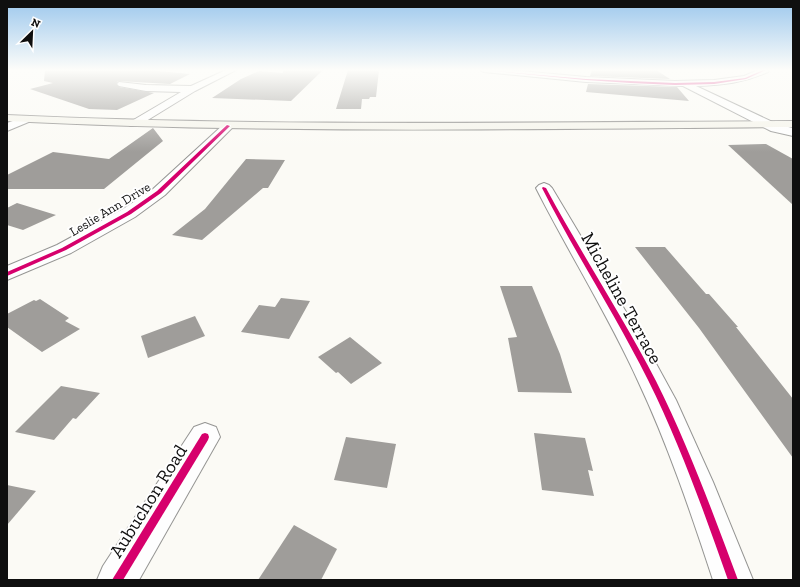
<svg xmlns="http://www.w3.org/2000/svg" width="800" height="587" font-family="'Zilla Slab',serif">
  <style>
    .building { fill: #9f9d9a }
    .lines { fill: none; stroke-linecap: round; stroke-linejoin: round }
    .street-casing { stroke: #959593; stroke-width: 2 }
    .secondary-casing { stroke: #8c8b89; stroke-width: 2 }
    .street { fill: #fefefe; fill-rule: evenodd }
    .secondary { fill: #f5f4eb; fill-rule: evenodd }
    .cycleway-casing { stroke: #fff; stroke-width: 2 }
    .cycleway { fill: #d6006c; fill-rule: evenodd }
    .labels { text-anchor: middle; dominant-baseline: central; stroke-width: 4; stroke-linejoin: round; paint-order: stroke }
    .far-street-label { font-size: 13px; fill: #0f0f0f; stroke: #fff }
    .near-street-label { font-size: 19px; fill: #0f0f0f; stroke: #fff }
  </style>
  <rect width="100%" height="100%" fill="#fbfaf5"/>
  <g class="building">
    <polygon points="45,70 148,70 190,74 170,84 118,81 116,84 119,87 154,93 117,110 89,109 30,89 53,83 44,81"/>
    <polygon points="283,70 323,70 291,101 212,98 241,79 259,71 283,73"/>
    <polygon points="348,70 379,70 376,97 370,97 369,99 362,99 361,109 336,109"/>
    <polygon points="592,70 656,70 670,79 590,76"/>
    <polygon points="588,84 677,87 689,101 586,92"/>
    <polygon points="153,128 163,141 104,189 7,189 7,175 53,152 109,159"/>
    <polygon points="766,144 793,159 793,205 728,145"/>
    <polygon points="246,159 285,160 268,188 263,188 202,240 172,235 205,209"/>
    <polygon points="17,203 56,215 23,230 7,225 7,208"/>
    <polygon points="635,247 665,247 706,294 709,294 738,327 736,327 793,399 793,458 699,328"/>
    <polygon points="500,286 532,286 560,354 572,393 518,392 508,338 517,337"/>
    <polygon points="281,298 310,301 289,339 241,332 259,305 275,307"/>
    <polygon points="40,299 69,318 65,321 80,329 42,352 7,327 7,314 34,300 36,301"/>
    <polygon points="195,316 205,336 148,358 141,336"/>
    <polygon points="350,337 382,363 351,384 338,372 336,373 318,357"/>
    <polygon points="61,386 100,393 76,419 73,418 54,440 15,432"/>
    <polygon points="534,433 585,438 593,471 588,470 594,496 542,490"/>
    <polygon points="346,437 396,444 387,488 334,480"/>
    <polygon points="7,485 36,491 7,525"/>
    <polygon points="294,525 337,549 321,580 258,580"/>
  </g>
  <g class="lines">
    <g class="street-casing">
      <g id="street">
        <polygon points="226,70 236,70 195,91 138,126 130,126 128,124 130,122 181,92 146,91 119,86 117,84 119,82 146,85 191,86"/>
        <path d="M480,70H510L586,77L675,81L714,80L744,76L758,70H769L768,72C743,83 724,85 696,86L779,125L793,128V136L771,131L683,86L586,82L484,72Z"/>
        <polygon points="27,116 31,117 33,119 31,121 7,131 7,123"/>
        <polygon points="228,122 232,124 234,126 165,195 135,217 71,253 7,280 7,266 57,245 123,209 153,189 224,124"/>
        <path d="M544,183L549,185L552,188L647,347L676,400L713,482L753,580H713C691,513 668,445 638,381C608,315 569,253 536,188L539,185Z"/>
        <polygon points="205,423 216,427 220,437 139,580 97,580 103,566 194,427"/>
      </g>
    </g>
    <g class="secondary-casing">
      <path id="secondary" d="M7,115C269,127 531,122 793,121V127C531,129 269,134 7,121Z"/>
    </g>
    <use href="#street" class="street"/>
    <use href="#secondary" class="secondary"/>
    <g class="cycleway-casing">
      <g id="cycleway">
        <polygon points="483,70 586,79 675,83 714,82 745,78 763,70 766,70 746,79 714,84 675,85 631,83 586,80"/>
        <polygon points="227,125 230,126 161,193 131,214 66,250 7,276 7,272 62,248 127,212 157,191"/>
        <path d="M543,187L546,188C581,253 622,315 656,381C688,445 713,513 738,580H728C704,512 680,444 648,380C615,314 575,253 542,188Z"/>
        <polygon points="205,433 208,434 209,437 208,440 123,580 112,580 202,434"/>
      </g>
    </g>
    <use href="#cycleway" class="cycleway"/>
  </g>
  <linearGradient id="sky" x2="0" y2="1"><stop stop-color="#9dc8ed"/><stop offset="0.46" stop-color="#fdfdfa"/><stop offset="1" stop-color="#fdfdfa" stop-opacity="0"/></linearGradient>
  <rect width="800" height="152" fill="url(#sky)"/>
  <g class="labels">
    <g class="far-street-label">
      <text transform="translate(110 209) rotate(-31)">Leslie Ann Drive</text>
    </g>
    <g class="near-street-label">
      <text transform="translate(622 298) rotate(61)">Micheline Terrace</text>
      <text transform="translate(148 501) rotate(-58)">Aubuchon Road</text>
    </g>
  </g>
  <rect width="800" height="587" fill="none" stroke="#0f0f0f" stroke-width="16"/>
  <g transform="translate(32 32) rotate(24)" stroke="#ffffff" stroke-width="3" paint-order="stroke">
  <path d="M0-3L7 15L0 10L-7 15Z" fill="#0f0f0f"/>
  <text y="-6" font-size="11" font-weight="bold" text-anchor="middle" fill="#0f0f0f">N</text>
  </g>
</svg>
